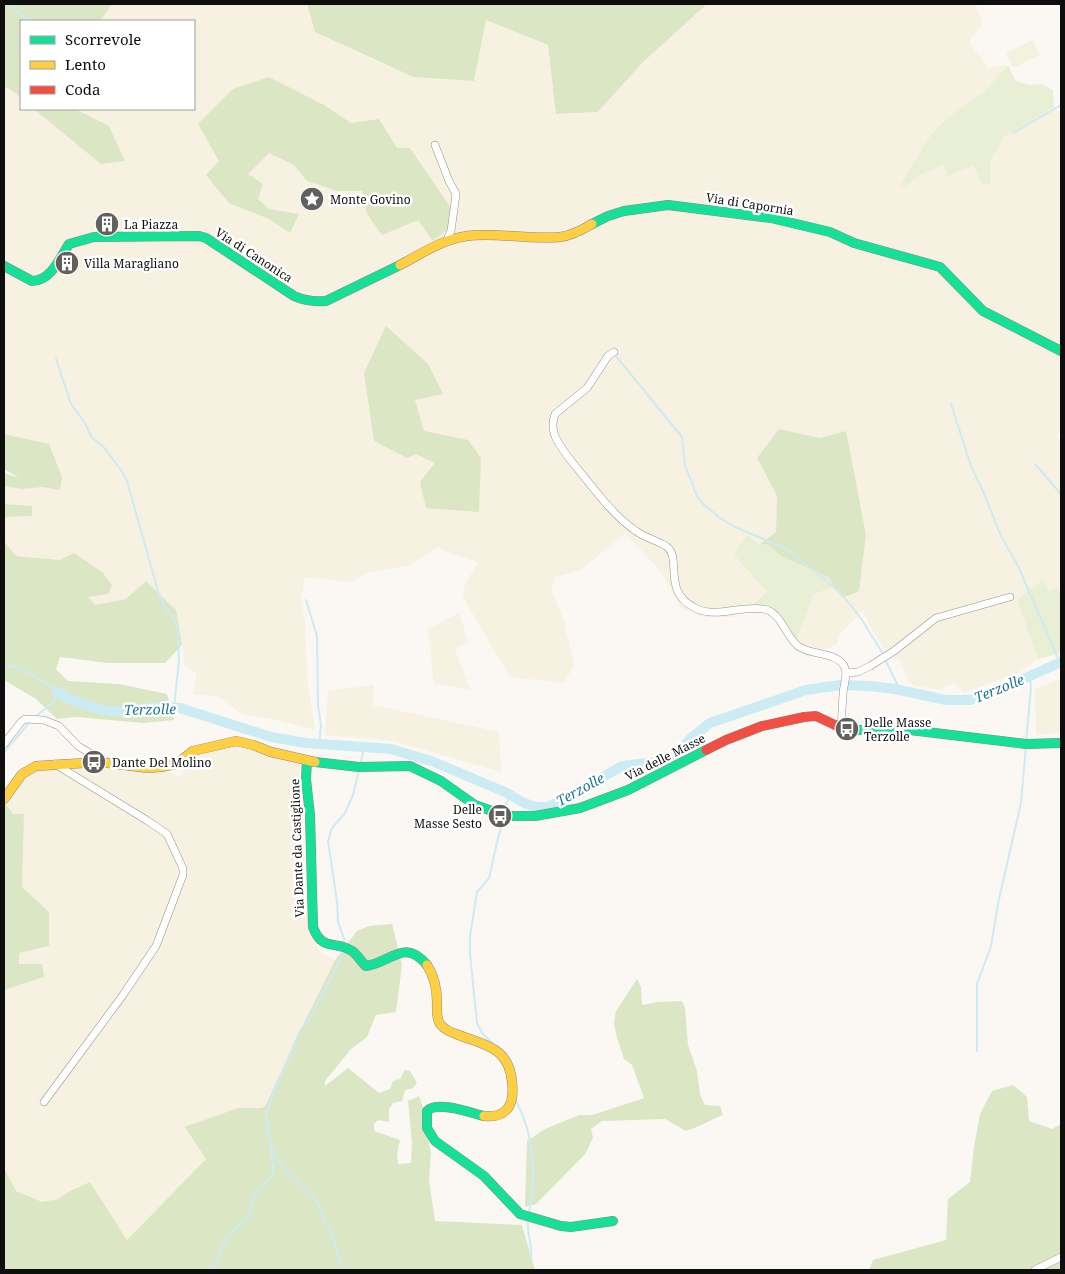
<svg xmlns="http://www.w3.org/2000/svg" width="1065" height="1274" font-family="'Noto Serif',serif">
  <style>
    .farmland { fill: #f7f1e1 }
    .green { fill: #e8efd5 }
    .forest { fill: #dbe6c4 }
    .pitch { fill: #f1f3df }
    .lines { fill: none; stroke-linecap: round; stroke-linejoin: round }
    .stream { stroke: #ccebf3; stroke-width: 2 }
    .river { stroke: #ccebf3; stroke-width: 10 }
    .street-casing { stroke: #959392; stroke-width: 8 }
    .fast-casing { stroke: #8b8a88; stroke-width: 10 }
    .slow-casing { stroke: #8b8a88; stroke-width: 10 }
    .jam-casing { stroke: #8b8a88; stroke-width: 10 }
    .street { stroke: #fefefd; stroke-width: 7 }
    .fast { stroke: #16e098; stroke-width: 9 }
    .slow { stroke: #ffcf43; stroke-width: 9 }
    .jam { stroke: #f24e42; stroke-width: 9 }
    .labels { text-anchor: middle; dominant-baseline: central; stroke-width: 5; stroke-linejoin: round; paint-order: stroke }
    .poi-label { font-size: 12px; fill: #0e0e0e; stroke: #fff; text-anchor: start }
    .street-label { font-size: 12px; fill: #0e0e0e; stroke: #fff }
    .water-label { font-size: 14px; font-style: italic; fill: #1f7799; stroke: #fff }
  </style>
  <rect width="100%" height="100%" fill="#fbf8f4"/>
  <g class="farmland">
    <polygon points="112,4 307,4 315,32 371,59 413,77 474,81 486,20 548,45 557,114 598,112 642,63 707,4 975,4 983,22 969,42 988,68 1008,65 984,92 945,120 931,134 901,184 904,187 920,175 943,165 948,176 974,164 982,185 990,161 1005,136 1054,107 1061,112 1061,434 1056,433 1061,442 1061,596 1057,588 1017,600 1038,659 1020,672 964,693 953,683 941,690 915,686 908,681 901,662 884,650 870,626 863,610 839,635 837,644 809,657 794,650 797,640 813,595 835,586 842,598 845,432 820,438 779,429 757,458 777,496 776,532 759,545 747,535 734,555 767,592 753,604 733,617 703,617 680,607 662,573 625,533 581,570 556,577 551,589 564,621 574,666 563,683 510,677 463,597 465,584 478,562 449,553 437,547 411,565 367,573 351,582 305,577 301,598 305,621 307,678 315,730 276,720 242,714 219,697 192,694 197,673 184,666 184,654 176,610 146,581 126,599 95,605 87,597 60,560 16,556 4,541 4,517 32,516 32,506 4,504 4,486 22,489 43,486 60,490 48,444 4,434 4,87 8,88 21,98 21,109 34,109 102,164 125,161 109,126 75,109 194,109 194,21 100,21"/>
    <polygon points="459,613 468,641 455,649 470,690 434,683 428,629"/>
    <polygon points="1061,678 1061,733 1036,735 1035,689"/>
    <polygon points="374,685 373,705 499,732 501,772 393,741 325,735 328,691"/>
    <polygon points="236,746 302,762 297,789 303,845 309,933 321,953 335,960 289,1054 268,1103 263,1108 238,1108 186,1127 206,1159 127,1240 90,1182 70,1191 58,1199 42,1202 16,1191 4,1168 4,990 44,977 19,964 19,953 49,946 49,912 22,887 24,814 13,814 4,802 29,769 100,762 162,770 181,777 185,764 213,750"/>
  </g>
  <g class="green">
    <polygon points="1008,65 1016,81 1029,85 1041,84 1053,90 1054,107 1005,136 990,161 990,184 982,185 974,165 948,176 943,165 920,175 904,187 901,184 931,134 945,120 984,92"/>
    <polygon points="747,535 759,545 767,544 781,556 828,577 835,586 813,595 797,640 773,607 753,604 767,592 734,555"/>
    <polygon points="1043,580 1049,591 1057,588 1061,596 1061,653 1038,659 1017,600"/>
  </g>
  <g class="forest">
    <polygon points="4,4 112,4 100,21 21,21 21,98 8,88 4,87"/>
    <polygon points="307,4 707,4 642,63 598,112 556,114 548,45 486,20 474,81 413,77 315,32"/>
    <polygon points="269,77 324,105 351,123 379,119 397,148 410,148 451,208 449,228 433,241 418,220 382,235 367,214 362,191 337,191 307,181 294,165 269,153 248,174 263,184 258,199 269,209 299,214 290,233 269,219 229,203 206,175 219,161 198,124 233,89"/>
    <polygon points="34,109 75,109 109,126 125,161 101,164"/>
    <polygon points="386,326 428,364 443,394 415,400 424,431 468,440 481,458 479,512 426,508 420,482 435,463 416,454 407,458 374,441 364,373"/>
    <polygon points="779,429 820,438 846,431 866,535 859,591 842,598 828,577 781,556 767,544 759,545 776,532 777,496 757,458"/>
    <polygon points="4,434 49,444 62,477 60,490 43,487 22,489 4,486 4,473 19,478 4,469"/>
    <polygon points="4,504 32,506 32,516 4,517"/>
    <polygon points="4,541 16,556 60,560 74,553 102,572 112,585 108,594 88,597 95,605 126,599 146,581 176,610 182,645 165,663 108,663 60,657 56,669 68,681 119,684 167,694 174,720 144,723 76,717 57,719 36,699 4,680"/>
    <polygon points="4,802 13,814 24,814 22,887 49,912 49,946 19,953 19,964 42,964 44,977 4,990"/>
    <polygon points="392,924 402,965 396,1012 376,1015 367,1037 351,1049 325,1081 325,1086 348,1068 379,1093 390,1089 393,1081 400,1079 405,1070 410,1071 417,1083 413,1088 405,1090 402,1101 393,1103 389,1109 389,1122 378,1120 374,1124 374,1131 400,1140 397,1154 398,1164 411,1163 412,1143 408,1101 419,1096 423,1107 425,1127 431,1152 429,1180 435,1221 522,1225 535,1270 4,1270 4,1168 16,1191 42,1202 58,1199 70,1191 90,1182 127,1240 206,1159 185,1127 238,1108 262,1108 266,1105 289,1054 335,960 357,931 369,926"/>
    <path d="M637,979L641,987L642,1005L658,1002L682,1001L685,1008L688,1045L697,1071L700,1095L705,1105L720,1106L723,1115C710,1120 699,1127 686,1131L665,1119L602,1121L591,1129L593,1137L586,1153L536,1204L525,1207L527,1141L545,1129L579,1115H592L644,1098L632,1065L624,1059L617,1038L614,1024L616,1011Z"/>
    <polygon points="1013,1085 1027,1097 1029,1121 1052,1129 1061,1124 1061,1270 869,1270 873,1260 946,1240 948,1199 970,1182 974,1147 980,1114 992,1091"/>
  </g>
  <polygon class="pitch" points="1033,40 1040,55 1013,68 1006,53"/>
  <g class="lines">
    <g class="stream">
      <polyline points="13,4 13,8 29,21"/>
      <polyline points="1013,133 1061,105"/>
      <polyline points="615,355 682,437 685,465 697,496 704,505 720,518 735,527 785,548 834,587 849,603 862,620 883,654"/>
      <polyline points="56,359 71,404 85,423 92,438 102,445 121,470 127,481 158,591 165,608 177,624 179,660 174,708"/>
      <polyline points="951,404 971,466 983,491 1001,536 1018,566 1060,663"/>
      <polyline points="1035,464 1061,494"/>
      <polyline points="306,600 317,636 318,705 321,726 319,744"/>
      <polyline points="885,659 900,690"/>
      <path d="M4,665C26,668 40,679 57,692L52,703L35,717"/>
      <polyline points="1026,742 1031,688 1030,677"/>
      <polyline points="4,752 30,722"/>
      <polyline points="361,762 364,747"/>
      <polyline points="505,813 505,806 511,795"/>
      <polyline points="343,944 344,939 338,922 337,901 328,841 332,828 345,813 353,795 359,770"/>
      <polyline points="342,951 341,959 311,1016 300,1031 271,1099 266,1116 271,1146 276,1158 281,1165 314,1197 333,1237 342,1270"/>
      <polyline points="492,1043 482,1033 477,1023 470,954 470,936 477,892 489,878 498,838 504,818"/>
      <polyline points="977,1051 977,984 991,946 999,899 1021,803 1026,746"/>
      <path d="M515,1099C534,1133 537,1176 529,1213"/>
      <path d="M528,1218C526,1232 533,1246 531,1258"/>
      <polyline points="210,1270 215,1264 227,1237 249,1216 254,1196 272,1175 273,1166 271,1148"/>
    </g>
    <polyline class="river" points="57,692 72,700 102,710 124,712 154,707 180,708 271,737 306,743 391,749 431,761 505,792 524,803 536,807 547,807 565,799 622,766 664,761 679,753 690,739 710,723 806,690 840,685 870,686 895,689 946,700 970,700 994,692 1061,662"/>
    <g class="street-casing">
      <g id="street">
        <polyline points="435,145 449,181 456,194 451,231 448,237 450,240"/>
        <path d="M614,352L608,356L587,388L555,414C552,422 552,428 555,436C561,450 572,462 581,473C598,494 614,516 636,531C645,538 657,540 666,546C683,558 661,591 695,608C717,619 740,605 763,609C781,611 785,636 798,646C811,656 838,651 845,668C848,676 843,686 843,695C842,706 842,717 841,729"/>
        <polyline points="846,673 858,672 870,666 894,651 936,618 1010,597"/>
        <polyline points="4,744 21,722 25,719 44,720 59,726 78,746 98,758 100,762"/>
        <polyline points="44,1102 123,995 156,946 183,875 183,869 180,862 167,834 148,821 55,764"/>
        <polyline points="1035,1270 1061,1257"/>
      </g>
    </g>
    <g class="fast-casing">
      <g id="fast">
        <polyline points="592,224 608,216 624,211 668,205 771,218 830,232 854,243 940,267 983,311 1061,351"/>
        <path d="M4,266L32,281C51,281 60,258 69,244L94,237L199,236L206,238L294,296C305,301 314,302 326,301L400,265"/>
        <polyline points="835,725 845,730 910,730 1026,744 1061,743"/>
        <path d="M307,761L306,779L310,815L313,927C322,952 335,940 352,951C358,955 361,962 366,966C391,963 404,937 427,965"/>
        <polyline points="315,762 359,767 410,766 441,781 475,805 506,816 535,816 580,808 628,790 706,750"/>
        <path d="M484,1116C471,1113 437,1100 427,1111V1128L435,1141L484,1176L520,1214L561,1226L571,1227L613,1221"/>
      </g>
    </g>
    <g class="slow-casing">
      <g id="slow">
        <path d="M400,265C421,254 443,239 467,236C498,232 529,240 560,237C571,236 582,230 592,224"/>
        <polyline points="4,799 22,774 36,766 100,762 148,768 161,767 176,764 193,751 236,741 253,745 271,752 315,762"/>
        <path d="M427,965C434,976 437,989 437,1002C437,1009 436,1018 440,1024C444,1029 450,1032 456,1034C483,1045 509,1046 512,1082C513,1090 513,1101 508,1108C502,1116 493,1117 484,1116"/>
      </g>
    </g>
    <g class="jam-casing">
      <polyline id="jam" points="706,750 726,740 762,726 804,717 816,716 835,725"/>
    </g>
    <use href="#street" class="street"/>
    <use href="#fast" class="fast"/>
    <use href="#slow" class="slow"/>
    <use href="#jam" class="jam"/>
  </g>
  <defs>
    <g id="sight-disc" transform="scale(1.25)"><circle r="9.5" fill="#61605e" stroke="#fff"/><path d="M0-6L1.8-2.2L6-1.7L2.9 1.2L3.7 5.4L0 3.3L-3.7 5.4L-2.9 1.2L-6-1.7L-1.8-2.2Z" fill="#fff"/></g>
    <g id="building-disc" transform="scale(1.25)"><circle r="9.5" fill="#61605e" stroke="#fff"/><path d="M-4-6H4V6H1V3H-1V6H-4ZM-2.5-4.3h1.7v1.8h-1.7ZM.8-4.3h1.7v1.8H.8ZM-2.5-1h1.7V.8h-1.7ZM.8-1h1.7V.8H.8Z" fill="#fff"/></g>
    <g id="bus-disc" transform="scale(1.25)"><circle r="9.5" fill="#61605e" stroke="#fff"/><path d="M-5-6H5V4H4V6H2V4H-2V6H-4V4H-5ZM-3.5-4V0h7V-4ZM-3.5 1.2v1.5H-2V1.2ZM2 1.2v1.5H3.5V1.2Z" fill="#fff"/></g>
  </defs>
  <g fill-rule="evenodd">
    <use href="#sight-disc" x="312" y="199"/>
    <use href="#building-disc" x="107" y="224"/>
    <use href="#building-disc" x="67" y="263"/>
    <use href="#bus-disc" x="847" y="729"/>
    <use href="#bus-disc" x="94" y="762"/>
    <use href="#bus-disc" x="500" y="816"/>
  </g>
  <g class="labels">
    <g class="poi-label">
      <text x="330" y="199">Monte Govino</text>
      <text x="124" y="224">La Piazza</text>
      <text x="84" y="263">Villa Maragliano</text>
      <text x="864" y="722">Delle Masse<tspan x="864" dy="14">Terzolle</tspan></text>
      <text x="112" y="762">Dante Del Molino</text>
      <text x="482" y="809" text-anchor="end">Delle<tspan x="482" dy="14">Masse Sesto</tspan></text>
    </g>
    <g class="street-label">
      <text transform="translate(750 204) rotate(9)">Via di Capornia</text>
      <text transform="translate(254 255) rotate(33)">Via di Canonica</text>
      <text transform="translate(665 757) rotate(-27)">Via delle Masse</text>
      <text transform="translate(297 848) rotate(-92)">Via Dante da Castiglione</text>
    </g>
    <g class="water-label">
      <text transform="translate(999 688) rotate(-22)">Terzolle</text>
      <text transform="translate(150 709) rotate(-1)">Terzolle</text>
      <text transform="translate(580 789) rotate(-29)">Terzolle</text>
    </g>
  </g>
  <rect width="1065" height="1274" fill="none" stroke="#0e0e0e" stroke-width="10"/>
  <rect x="20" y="20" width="175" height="90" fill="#ffffff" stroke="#9f9f9f"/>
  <rect x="30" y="36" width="25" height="8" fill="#16e098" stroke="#9f9f9f"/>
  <text x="65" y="45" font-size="15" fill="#0e0e0e">Scorrevole</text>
  <rect x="30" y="61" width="25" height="8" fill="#ffcf43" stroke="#9f9f9f"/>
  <text x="65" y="70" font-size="15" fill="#0e0e0e">Lento</text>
  <rect x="30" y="86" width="25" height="8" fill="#f24e42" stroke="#9f9f9f"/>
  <text x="65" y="95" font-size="15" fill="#0e0e0e">Coda</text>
</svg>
